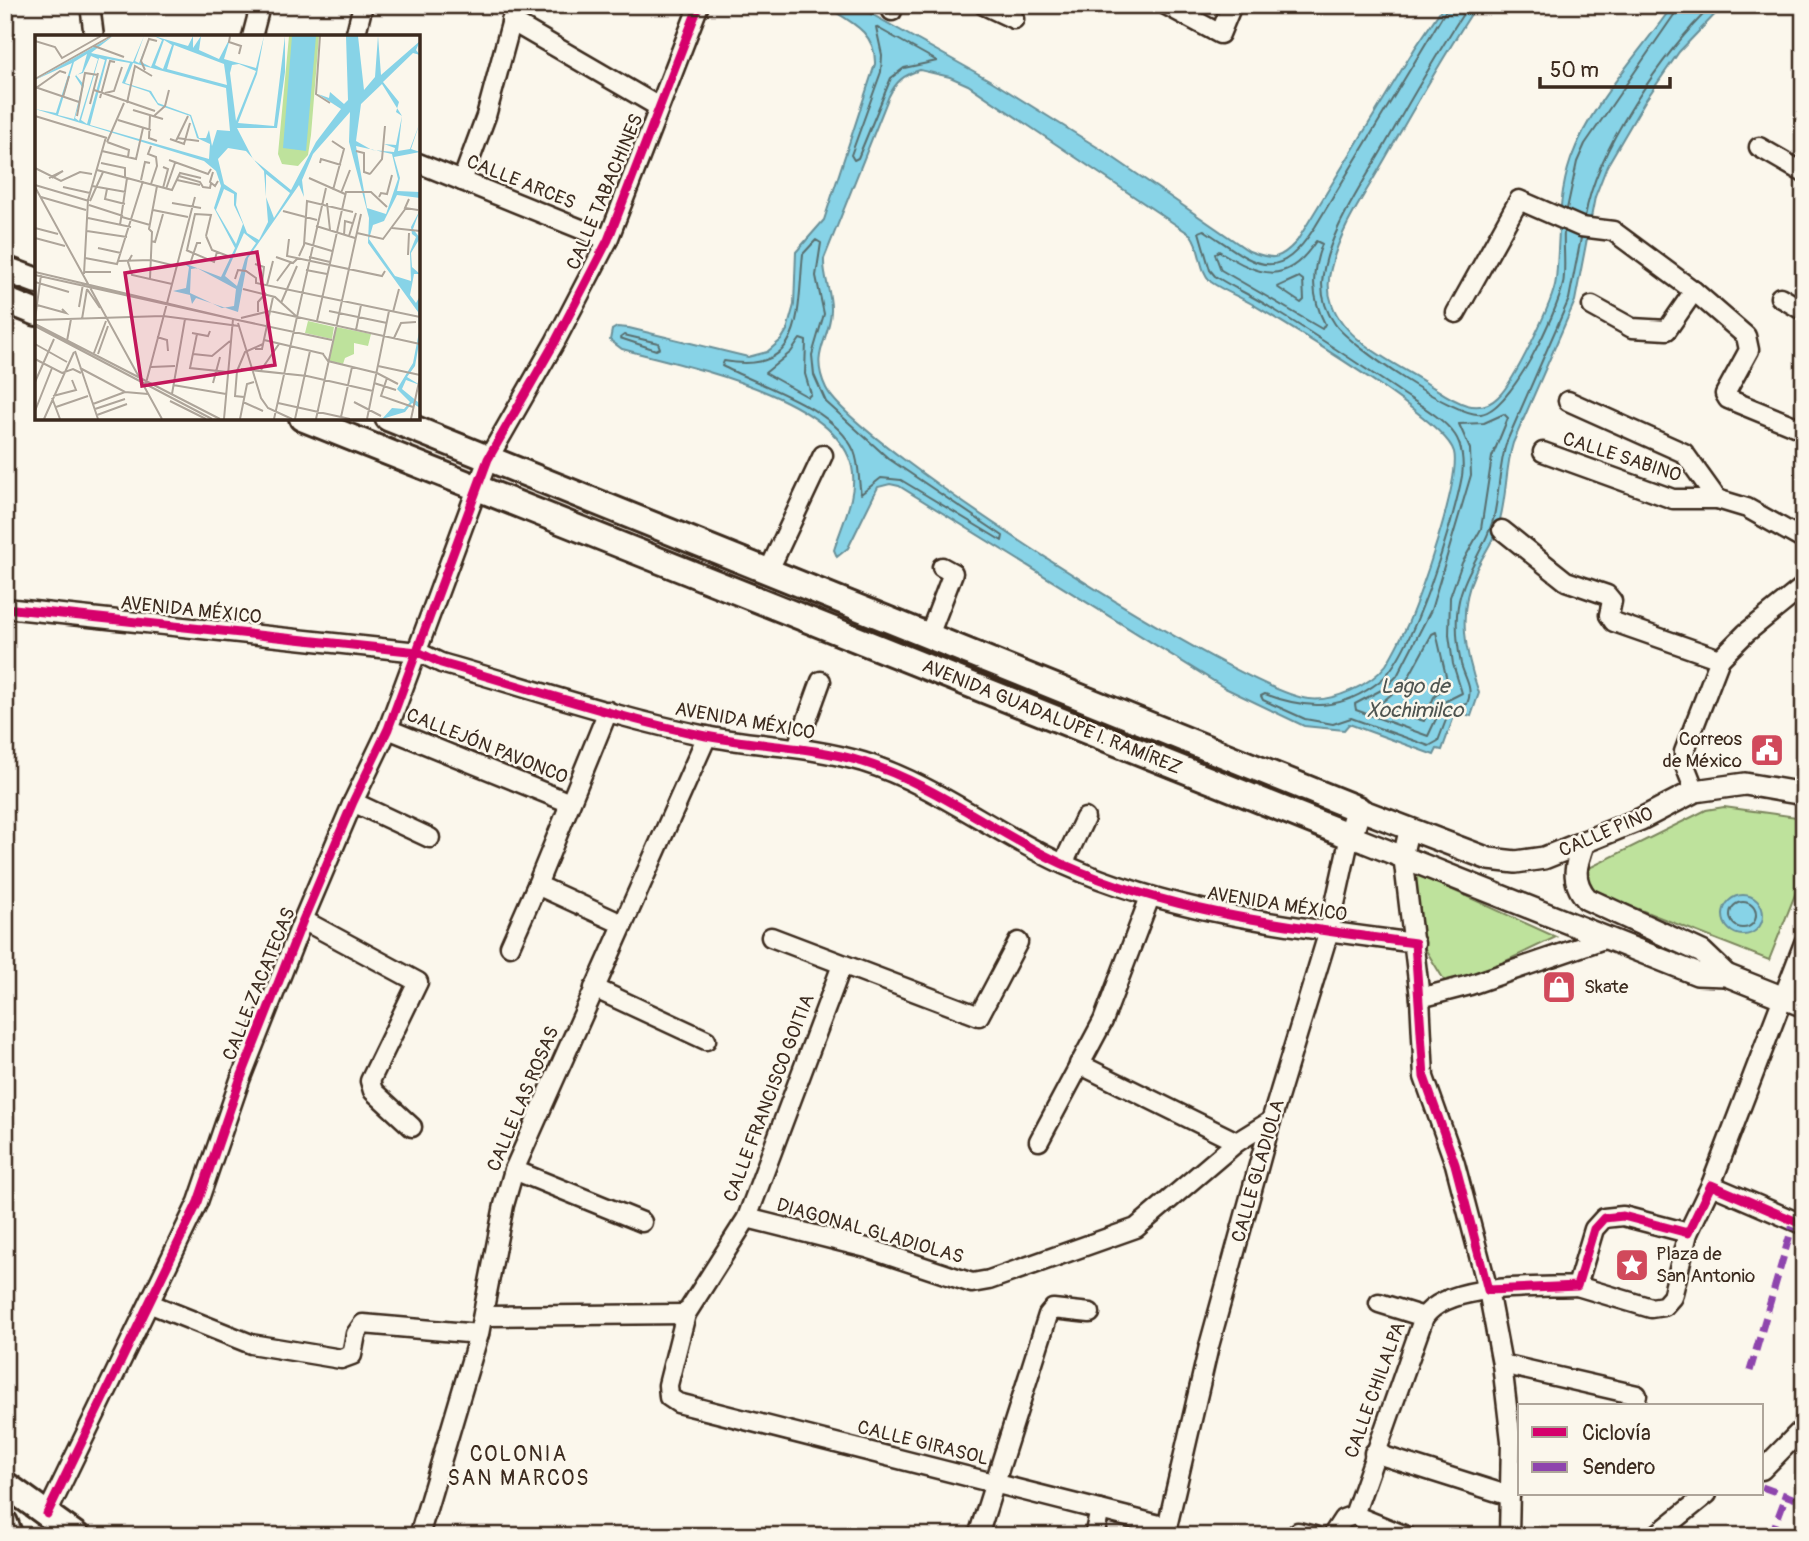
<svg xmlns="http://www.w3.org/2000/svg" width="1809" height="1541" font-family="Pangolin,sans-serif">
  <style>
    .green { fill: #bee29c; stroke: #7c865d; stroke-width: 2 }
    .water { fill: #87d3e7; stroke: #698f97; stroke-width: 2; fill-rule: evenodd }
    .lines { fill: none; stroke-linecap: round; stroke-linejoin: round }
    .shore { stroke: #596e6e; stroke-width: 2 }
    .minor-casing { stroke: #3b2a1e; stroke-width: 23 }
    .tertiary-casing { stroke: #3b2a1e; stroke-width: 26 }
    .secondary-casing { stroke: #3b2a1e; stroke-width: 30 }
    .minor { stroke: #fbf7ec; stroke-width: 18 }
    .tertiary { stroke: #fbf7ec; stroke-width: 21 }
    .secondary { stroke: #fbf7ec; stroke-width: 24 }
    .tram { stroke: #3b2a1e; stroke-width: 2 }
    .quiet { stroke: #8e44ad; stroke-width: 7; stroke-dasharray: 14 7; stroke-linecap: butt }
    .cycleway-casing { stroke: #fbf7ec; stroke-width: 13 }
    .cycleway { stroke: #d6006c; stroke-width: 9 }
    .labels { text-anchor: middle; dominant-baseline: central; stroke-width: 5; stroke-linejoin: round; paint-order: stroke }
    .street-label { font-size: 19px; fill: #3b2a1e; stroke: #fbf7ec }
    .poi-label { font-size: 19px; fill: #3b2a1e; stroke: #fbf7ec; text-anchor: start }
    .water-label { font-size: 21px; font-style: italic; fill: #4e5450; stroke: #fbf7ec }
    .neighbourhood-label { font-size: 21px; letter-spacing: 2px; fill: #3b2a1e; stroke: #fbf7ec }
    .inset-road { fill: none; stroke: #aea59a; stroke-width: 2 }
    .view { fill: #c2185b; fill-opacity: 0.15; stroke: #c2185b; stroke-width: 3.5 }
    .inset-edge { fill: none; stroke: #3b2a1e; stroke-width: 3.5 }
  </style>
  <rect width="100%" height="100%" fill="#fbf7ec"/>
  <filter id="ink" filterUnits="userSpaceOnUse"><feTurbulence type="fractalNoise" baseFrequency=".0143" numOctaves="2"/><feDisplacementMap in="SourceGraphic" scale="14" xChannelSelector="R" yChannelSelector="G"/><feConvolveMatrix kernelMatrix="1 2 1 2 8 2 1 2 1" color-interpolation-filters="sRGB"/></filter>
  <g filter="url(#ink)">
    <g class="green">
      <polygon points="1724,807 1804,818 1804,872 1769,960 1587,889 1585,870 1706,810"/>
      <polygon points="1413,872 1556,937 1449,988 1419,939"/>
    </g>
    <g class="water">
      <path d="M824,5H855L993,82L1105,152L1249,251C1273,260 1279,261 1297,241L1415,48L1444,5H1477C1443,56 1413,110 1382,164C1364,196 1339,231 1331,268C1328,279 1328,293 1332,304C1345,342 1397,364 1428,384C1449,397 1476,419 1498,397C1514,382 1554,301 1556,279C1560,239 1557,199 1571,159C1591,103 1639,54 1673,5H1724L1679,52L1645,101L1607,166L1595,197L1575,301L1513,443C1505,469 1507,497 1499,523C1494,541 1483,555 1475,572C1457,612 1465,653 1479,693L1471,716L1456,711L1442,750L1437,749L1434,755L1349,724L1344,730L1304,726L1225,688L899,486L890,484L878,487L848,548L837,557L834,550C842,524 858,494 852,467C836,395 681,365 622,349L610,340L612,330L617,327L629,328L748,357L767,352L781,340L787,330L794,305L796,252L824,220L875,64C876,31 849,21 824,5ZM920,70L950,77L968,85L1191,235C1202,250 1198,269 1211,282C1224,291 1238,296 1252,304C1287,325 1446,420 1454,452C1461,479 1419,601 1405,630C1399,641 1393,654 1386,665C1371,685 1333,702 1309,699C1244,693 854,445 826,388C809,353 830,340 831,311C832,293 823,277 824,259L889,96C896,82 903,75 920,70Z"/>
      <circle cx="1743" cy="915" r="20"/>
    </g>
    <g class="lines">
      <g class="shore">
        <path d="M1449,5L1315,227C1275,289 1253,262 1204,230L1199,232L1210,270L1215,276C1233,288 1253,296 1271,308C1313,333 1355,362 1396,389C1414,402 1442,416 1455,435C1462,445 1464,463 1462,476C1454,520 1413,655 1380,681C1342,711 1307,710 1265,694L1261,696L1263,700L1305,719L1333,724L1351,718L1429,746L1438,741L1451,707L1467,704C1474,688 1465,679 1461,664C1458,649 1456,630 1457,615C1459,578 1483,554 1493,520C1500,494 1498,467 1507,441L1569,299L1581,238"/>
        <path d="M1469,5C1437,52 1410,101 1382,150C1360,188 1324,240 1322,284C1322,298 1327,313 1335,324C1350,346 1456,418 1481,414C1511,410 1557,313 1563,284C1566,268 1563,248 1564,231"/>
        <polygon points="876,27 937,61 904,68 891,78 858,158 854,160 851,155 881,72 882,55"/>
        <polyline points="1567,209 1577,162 1585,144 1676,12 1678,5"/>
        <path d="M1585,217C1596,150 1663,52 1713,5"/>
        <path d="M816,240L821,243L816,276L824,314L812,355L814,375L826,402L889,459L1003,536L1002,541L901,480L881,478L861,494C858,480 860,466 854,451C834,407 761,386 722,366L724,361C806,376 797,309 803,254Z"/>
        <path d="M1316,241L1322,244C1311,272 1311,297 1325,324L1322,329L1221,270L1215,254L1219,251C1260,276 1286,287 1316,241Z"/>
        <polygon points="1299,277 1303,280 1304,300 1301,303 1277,287"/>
        <polygon points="624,335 658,343 660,348 656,350 620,338"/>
        <polygon points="800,339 806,341 805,374 811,394 808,397 765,373 791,352"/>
        <polygon points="1504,414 1508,418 1492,457 1481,529 1462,563 1450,597 1449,635 1453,664 1462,693 1444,702 1428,736 1356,710 1355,704 1385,688 1397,676 1431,610 1471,475 1470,449 1459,424 1484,423"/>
        <polygon points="1436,632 1448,685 1434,697 1424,721 1382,708 1381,703 1406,682 1432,634"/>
        <circle cx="1743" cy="915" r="13"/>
      </g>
      <g class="minor-casing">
        <g id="minor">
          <polyline points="90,5 94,37"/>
          <polyline points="984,5 1014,19"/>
          <polyline points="1166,5 1220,34 1232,5"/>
          <polyline points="892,11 894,5"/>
          <polyline points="511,21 659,107"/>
          <polyline points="252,37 258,14"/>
          <polyline points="355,37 363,5"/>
          <polyline points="1759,147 1804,173"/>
          <polyline points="418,163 608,240"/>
          <polyline points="462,181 486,116 516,5"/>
          <polyline points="1780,297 1804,311"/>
          <polyline points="1592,306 1632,328 1667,330 1694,291"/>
          <polyline points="1456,313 1519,200 1581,227 1613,231 1694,291 1746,336 1749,350 1725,394 1728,399 1804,430"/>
          <polyline points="1568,401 1684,453 1717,499"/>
          <polyline points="1543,452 1673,499 1717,499 1747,508 1804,540"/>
          <polyline points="1502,530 1566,581 1607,595 1612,601 1609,615 1614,622 1720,659"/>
          <polyline points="768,572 823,455"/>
          <path d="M5,608L418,652L441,663C529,688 617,718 706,736C758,746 811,746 863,762C935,784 996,834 1065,865C1175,914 1296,927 1415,943"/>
          <polyline points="928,638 953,573 942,567"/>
          <polyline points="388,729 570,803"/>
          <polyline points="797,747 821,681"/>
          <polyline points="1695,791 1684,763 1684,752 1720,659 1746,633 1804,586"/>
          <polyline points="353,802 430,838"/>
          <polyline points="1409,829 1403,855 1420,998 1424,1077 1455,1164 1488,1290 1502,1364 1511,1441 1509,1536"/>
          <polyline points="1063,864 1085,818"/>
          <polyline points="537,885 622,924"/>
          <polyline points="303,920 418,982 370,1081 373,1091 412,1127"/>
          <polyline points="771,937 979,1016 1018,942"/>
          <polyline points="510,946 537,885 608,711"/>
          <polyline points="842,965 747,1218 686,1314 668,1385 669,1397 678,1403 1167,1527"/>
          <polyline points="594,988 706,1040"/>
          <polyline points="1420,998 1470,985 1604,939"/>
          <polyline points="1079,1064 1237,1142"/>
          <polyline points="1039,1141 1103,1021 1150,897"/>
          <polyline points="514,1170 642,1222"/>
          <polyline points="1711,1185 1804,1225"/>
          <polyline points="747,1218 867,1248 972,1283 989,1280 1136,1228 1237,1142 1271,1121"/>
          <polyline points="1577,1286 1651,1308 1664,1306 1672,1297 1688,1233 1711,1185 1804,943"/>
          <polyline points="1379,1303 1424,1317"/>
          <polyline points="151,1304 251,1344 341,1359 352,1355 356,1334 363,1324 479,1334"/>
          <polyline points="483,1316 686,1314"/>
          <polyline points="1502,1364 1637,1395 1634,1406"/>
          <polyline points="1374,1453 1510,1496"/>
          <polyline points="1762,1470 1804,1427"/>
          <polyline points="47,1514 198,1202 240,1080 303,920 353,802 388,729 488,459 555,342 608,240 699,5"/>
          <polyline points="1354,1515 1406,1536"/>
          <polyline points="419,1536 479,1334 504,1205 514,1170 707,736"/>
          <polyline points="978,1536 1048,1315 1053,1309 1090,1313"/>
          <polyline points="1094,1536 1100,1510"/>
          <polyline points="1165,1536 1209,1346 1271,1121 1329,931 1350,836"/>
          <polyline points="1295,1536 1298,1532 1314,1536"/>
          <path d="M1332,1536L1343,1519L1354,1515L1424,1317C1449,1282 1535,1288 1577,1286L1594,1229L1604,1218L1623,1216L1688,1233"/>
          <polyline points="1655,1536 1707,1494"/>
        </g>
      </g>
      <g class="tertiary-casing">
        <g id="tertiary">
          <polyline points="1358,809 1489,859 1516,862 1544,858 1584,842 1641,819 1695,791 1745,784 1804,794"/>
          <polyline points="1350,836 1697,974 1726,975 1804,1006"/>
          <path d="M1584,842C1576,864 1570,880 1587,899L1702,952L1726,975"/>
        </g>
      </g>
      <g class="secondary-casing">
        <g id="secondary">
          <polyline points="5,269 37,281"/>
          <polyline points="5,300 37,313"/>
          <polyline points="302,418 1350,836 1358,809 388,418"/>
          <polyline points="5,1484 77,1536"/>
          <polyline points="5,1523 10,1536"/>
        </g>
      </g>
      <use href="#minor" class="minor"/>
      <use href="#tertiary" class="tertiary"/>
      <use href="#secondary" class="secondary"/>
      <polyline class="tram" points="5,1500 53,1536"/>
      <g class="quiet">
        <polyline points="1750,1371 1794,1221"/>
        <polyline points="1762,1487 1804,1502"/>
        <polyline points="1771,1536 1786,1496"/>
      </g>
      <g class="cycleway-casing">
        <g id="cycleway">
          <path d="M5,608L418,652L441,663C529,688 617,718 706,736C758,746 811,746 863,762C935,784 996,834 1065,865C1175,914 1296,927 1415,943L1424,1077L1455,1164L1488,1290L1577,1286L1594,1229L1604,1218L1623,1216L1688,1233L1711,1185L1804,1225"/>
          <polyline points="47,1514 198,1202 240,1080 303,920 353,802 388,729 488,459 555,342 608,240 699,5"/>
        </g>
      </g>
      <use href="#cycleway" class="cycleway"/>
    </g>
  </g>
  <defs>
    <g id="civic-square" transform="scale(1.75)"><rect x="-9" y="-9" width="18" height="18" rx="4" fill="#d1495b" stroke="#fbf7ec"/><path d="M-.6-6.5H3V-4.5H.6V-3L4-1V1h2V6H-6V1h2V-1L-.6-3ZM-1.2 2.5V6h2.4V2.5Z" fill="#fff"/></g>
    <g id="shop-square" transform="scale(1.75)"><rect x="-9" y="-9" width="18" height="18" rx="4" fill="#d1495b" stroke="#fbf7ec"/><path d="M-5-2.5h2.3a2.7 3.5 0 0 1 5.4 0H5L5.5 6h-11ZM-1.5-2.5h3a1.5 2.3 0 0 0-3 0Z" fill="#fff"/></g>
    <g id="sight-square" transform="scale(1.75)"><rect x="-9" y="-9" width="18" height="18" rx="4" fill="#d1495b" stroke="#fbf7ec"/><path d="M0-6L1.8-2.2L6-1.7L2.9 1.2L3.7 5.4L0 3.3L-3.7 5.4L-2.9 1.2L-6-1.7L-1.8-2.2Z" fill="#fff"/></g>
  </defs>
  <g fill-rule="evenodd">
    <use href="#civic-square" x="1767" y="750"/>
    <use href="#shop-square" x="1559" y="987"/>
    <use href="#sight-square" x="1632" y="1265"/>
  </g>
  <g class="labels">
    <g class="street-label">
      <text transform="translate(521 182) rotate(22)">CALLE ARCES</text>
      <text transform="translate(605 192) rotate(-67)">CALLE TABACHINES</text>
      <text transform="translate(1622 457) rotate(18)">CALLE SABINO</text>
      <text transform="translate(191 610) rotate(6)">AVENIDA MÉXICO</text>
      <text transform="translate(1052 717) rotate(22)">AVENIDA GUADALUPE I. RAMÍREZ</text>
      <text transform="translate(745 721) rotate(10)">AVENIDA MÉXICO</text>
      <text transform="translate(487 746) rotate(22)">CALLEJÓN PAVONCO</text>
      <text transform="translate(1606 832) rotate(-23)">CALLE PINO</text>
      <text transform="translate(1277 904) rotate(9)">AVENIDA MÉXICO</text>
      <text transform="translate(259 984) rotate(-68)">CALLE ZACATECAS</text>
      <text transform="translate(769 1098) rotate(-69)">CALLE FRANCISCO GOITIA</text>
      <text transform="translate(523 1099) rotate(-67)">CALLE LAS ROSAS</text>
      <text transform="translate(1258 1171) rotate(-74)">CALLE GLADIOLA</text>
      <text transform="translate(870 1231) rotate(16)">DIAGONAL GLADIOLAS</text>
      <text transform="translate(1375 1390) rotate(-70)">CALLE CHILALPA</text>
      <text transform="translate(923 1443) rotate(14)">CALLE GIRASOL</text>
    </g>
    <g class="poi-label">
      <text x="1742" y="739" text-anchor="end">Correos<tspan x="1742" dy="22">de México</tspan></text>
      <text x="1584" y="987">Skate</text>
      <text x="1656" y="1254">Plaza de<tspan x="1656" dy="22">San Antonio</tspan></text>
    </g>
    <g class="water-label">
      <text x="1415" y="686">Lago de<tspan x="1415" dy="24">Xochimilco</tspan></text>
    </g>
    <g class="neighbourhood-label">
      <text x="519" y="1454">COLONIA<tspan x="519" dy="24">SAN MARCOS</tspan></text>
    </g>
  </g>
  <g transform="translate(35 35)">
    <rect width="385" height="385" fill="#fbf7ec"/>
    <path d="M254,1H284L276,100L273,120L263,131L247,129L243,119ZM273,286L299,292L297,304L270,298ZM301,292L336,299L333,311L319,308V319L310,323L308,329L294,326Z" fill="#bee29c"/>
    <path d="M78,1L56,18L98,27L109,1L100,26L104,28L115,1L106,27L116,32L127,5L119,1L153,11L158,1V13L166,1L164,15L184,24L196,1L189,24L221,33L229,1L222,39L203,88L239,91L250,1V37L242,93H202L218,124L256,155L281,107L306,74L283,59L294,63L295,57L309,69L313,65L311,1H323L329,55L340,42L343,1L346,40L385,6L381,15L385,20L378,18L348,47L364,67L361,77L367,81L363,116L375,114L385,87L376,114L385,117L359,122L365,143L362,156L385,157V163L362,160L349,186L338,190L334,204L360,241L376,246L375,217L381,202L377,199L376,192L385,175L378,194L385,203L376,218L377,232L385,239H379L375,260L381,268L385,261V303L380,331L372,342L385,350L371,345L367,354L383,367L385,373L377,368L370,377L347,384L357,373L369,374L375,367L362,354L378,328L384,297L383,277L333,208L334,183L314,107L315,77L278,119L267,145L269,162L264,150L213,223L203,277L161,263L157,269L155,260L138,256L151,253L154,232L146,227L186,242L200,213L179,173L186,151L181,136L169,126L0,74L21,78L37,28L0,45ZM129,5L137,10L128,34L120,30ZM139,10L189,29L192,50L132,34ZM52,19L47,37L40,41L47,52L39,84L23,80L39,27ZM56,21L63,24L44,86L40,83L49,50L41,40L48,38ZM64,23L70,25L52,89L46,85ZM72,24L95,28L87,48L114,57L123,70L155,81L162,103L175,109L174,124L55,90ZM98,28L191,53L195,96L182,95L177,111L174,95L171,103H164L156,80L123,68L116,56L90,48ZM204,29L221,36L201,86L195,38L197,30ZM347,49L367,81L361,110L349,109L360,113L359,117L337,115L321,106L326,69ZM321,111L357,119L363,144L351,179L332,173ZM193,113L211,116L229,136L233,187L224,205L212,198L201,170L202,158L189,149L183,124ZM231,139L255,158L239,183L231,162ZM189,154L199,159V170L208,189L201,209L181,175ZM209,198L221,208L210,224L202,251L190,241ZM162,233L201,254L199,271L187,273L155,258L156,234ZM257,1H281L271,116L248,113Z" fill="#87d3e7" fill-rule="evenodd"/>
    <path class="inset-road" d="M195,1L194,7L206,11L204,19M285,1L281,59L295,68M0,6L20,12L27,23L66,1M59,11L89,22M110,35L106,26L114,4L122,6M0,44L76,1M0,52L44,67M1,53L25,36L31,38M59,55L120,76M70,58L79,56L87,32M28,62L34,41M65,63L75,26L80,27M92,68L100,31L117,41M55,69L63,38M98,75L128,84M115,80L114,103L122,106M0,81L72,103M42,81L50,38L63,40M119,81L130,71L134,55M83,85L116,95M142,103L164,106M135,104L149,109L155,88M141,106L153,81M297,106L309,114L298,155M72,107L89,68M72,107L94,115L93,122M116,111L113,119L121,122L122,131L116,149M67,116L101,124L108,93M321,116L329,118V137L335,139M134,125L173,139L176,134M66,128L90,133V142M285,128L286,124L306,130M0,133L26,146L45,137L57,139M62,135L137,155L145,138L166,143M178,137L175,147L180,151L183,146M335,139L347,124L350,91M144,141L165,147L168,152L175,153L176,148M14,143L28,136L17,143M274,143L310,159M106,145L110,127L115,128M142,145L165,150M0,150L54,166M57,151L91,157M0,152L127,384M28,152L55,158M128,153L133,134L128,132M72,154L70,164L90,169M131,154L140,128M306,158L315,135M6,162L51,175M344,162L346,158L352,159L357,140M374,164L370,173L383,175M55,166L68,137M137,168L166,173M292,168L295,195M54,170L88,181M118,175L153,182M248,176L282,185M87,182L115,190M53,183L96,192M85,190L92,143M281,191L320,203M0,193L23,199M357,193L385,196M52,196L92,202M322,198L348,204L371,173M309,200L310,186L317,188M171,201L177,215L193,221M314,201L321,178M0,203L30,211M254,204L252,221L347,241L350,236M116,206L120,207L128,179M270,208L297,216M63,213L86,218M151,215L179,227L182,217M152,215L160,179L176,180L171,201M97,220L93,227L97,240L137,249M373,220L374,198M264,221L269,210L272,166L318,177M241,222L258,228L263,223M274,222L295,227M50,223L82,229L108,146M83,226L116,225L141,231M155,229L162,208H166M220,229L229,232L227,249M271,235L292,239M0,237L198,284L0,240M50,237H76M49,239L53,165L71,102M115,244L117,197L114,194L122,151M200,244L203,235L211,236L221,243V248L385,282M242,246L256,227M0,247L34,257M232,250L238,226M52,254L65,273M208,254L240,262L261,281M246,268L262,231M2,270L31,278L27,274M44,272L48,249M294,276L352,288M223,277V267L231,258M358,277L364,254M206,283L235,276L385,309M0,284L6,240M47,284L52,254M0,285L128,281L204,291M282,286L311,157H336L352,172M203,288L226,363L233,373L257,384M0,289L185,384M0,291L177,384M321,295L326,270M157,298L173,301L175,296M162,299L155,333L193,337M122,302L132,305L133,316M359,303L366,288L381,287M229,305L289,319M32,306L36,284M0,309L32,327M220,314H227L238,262M40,316L63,384M59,318L71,286M63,319L73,291M158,319L177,321L195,306M288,319L293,326L342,338L363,349M0,324L27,338L38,334L46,338M343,331L385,340M116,332L140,331M45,333L90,357L113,359M206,334L272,341L338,356M226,335L244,309M352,343L346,361L378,372M0,347L19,304M111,348L160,162M178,348L185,322M339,348L361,355M138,350L191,359M137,359L150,284M18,361L41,355L37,345M209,362L200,361L202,336L210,317L228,309M17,363L25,384M135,366L171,384M208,367L228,376M319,367L346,381M243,368L315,384M58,369L90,357M21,372L53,361M60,374L90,364M0,376L17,333M62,380L92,369M306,382L317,332M9,384L39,317M189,384L198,284L297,305M205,384L212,349L219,347M239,384L291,153M260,384L275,316M281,384L326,179M332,384L354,276M376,384L385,342"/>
    <path class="view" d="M222,217L240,330L107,351L90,238Z"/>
    <rect width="385" height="385" class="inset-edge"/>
  </g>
  <rect width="1809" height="1541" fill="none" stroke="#fbf7ec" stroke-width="28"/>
  <rect x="14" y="14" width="1781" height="1513" fill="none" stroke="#3b2a1e" stroke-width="2.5" filter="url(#ink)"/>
  <rect x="1518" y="1404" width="245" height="91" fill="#fbf7ec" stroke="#aea59a" stroke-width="2"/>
  <rect x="1532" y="1427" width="35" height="10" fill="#d6006c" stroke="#aea59a" stroke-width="2"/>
  <text x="1582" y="1440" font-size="21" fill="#3b2a1e">Ciclovía</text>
  <rect x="1532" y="1462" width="35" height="10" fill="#8e44ad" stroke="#aea59a" stroke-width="2"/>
  <text x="1582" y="1474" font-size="21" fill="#3b2a1e">Sendero</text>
  <path d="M1540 77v10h130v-10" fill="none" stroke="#3b2a1e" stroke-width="3.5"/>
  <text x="1550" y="77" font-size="21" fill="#3b2a1e" stroke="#fbf7ec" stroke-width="5" paint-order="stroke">50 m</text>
</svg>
